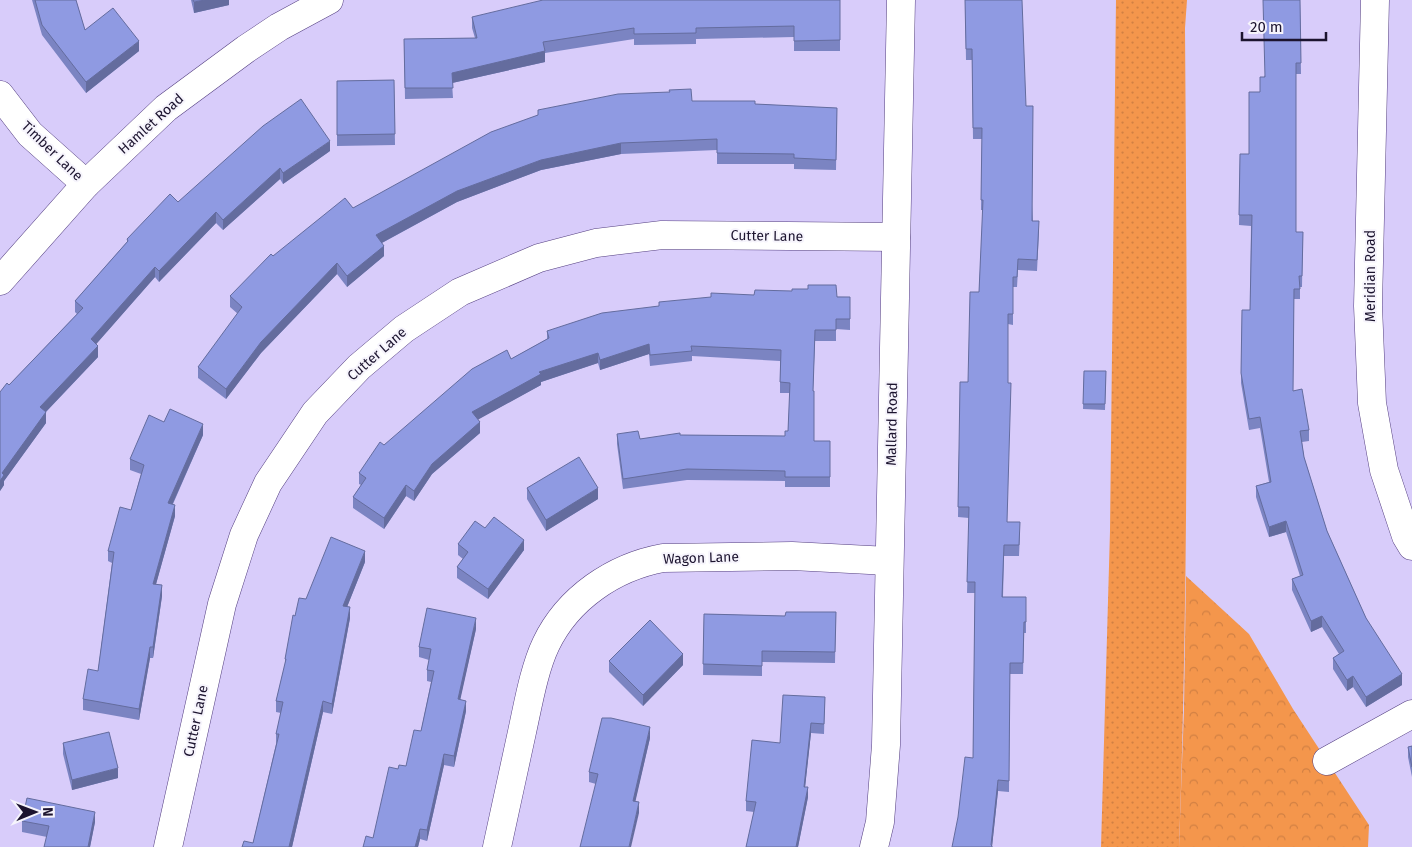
<svg xmlns="http://www.w3.org/2000/svg" width="1412" height="847" font-family="'Fira Sans',sans-serif">
  <style>
    .grass { fill: url(#grass-dots) }
    .forest { fill: url(#forest-crowns) }
    .lines { fill: none; stroke-linecap: round; stroke-linejoin: round }
    .minor-casing { stroke: #543f80; stroke-width: 29 }
    .minor { stroke: #fff; stroke-width: 28 }
    .wall { fill: #7b84c2 }
    .shaded-wall { fill: #646c9e }
    .building { fill: #8f9ae2; stroke: #646c9e }
    .labels { text-anchor: middle; dominant-baseline: central; stroke-width: 4; stroke-linejoin: round; paint-order: stroke }
    .street-label { font-size: 14px; fill: #1c142f; stroke: #f6f4fc }
  </style>
  <defs>
    <pattern id="grass-dots" width="8" height="8" patternUnits="userSpaceOnUse" patternTransform="scale(1.25)"><rect width="8" height="8" fill="#f4964c"/><path d="M2 2h.1M6 6h.1" fill="none" stroke="#d18043" stroke-width="1.8" stroke-linecap="round"/></pattern>
    <pattern id="forest-crowns" width="20" height="18" patternUnits="userSpaceOnUse" patternTransform="scale(1.25)"><rect width="20" height="18" fill="#f4964c"/><path d="M2 6a3 3 0 1 1 6 0M12 15a3 3 0 1 1 6 0" fill="none" stroke="#d18043"/></pattern>
  </defs>
  <rect width="100%" height="100%" fill="#d8ccfa"/>
  <path class="grass" d="M1116,0H1187L1185,28C1187,301 1189,574 1179,847H1101L1110,531Z"/>
  <polygon class="forest" points="1186,576 1249,634 1293,709 1369,825 1368,847 1179,847 1184,709"/>
  <g class="lines">
    <g class="minor-casing">
      <g id="minor">
        <polyline points="1375,0 1368,306 1372,403 1384,470 1406,536 1412,546"/>
        <polyline points="0,95 30,134 86,184"/>
        <polyline points="0,281 86,184 166,108 246,49 279,27 329,0"/>
        <polyline points="1327,761 1412,714"/>
        <polyline points="168,847 222,604 244,535 268,483 315,413 359,367 404,329 460,292 539,258 596,243 662,235 896,237"/>
        <path d="M497,847C505,809 514,770 522,732C528,705 534,669 546,644C568,598 614,567 663,558L792,556L889,561"/>
        <polyline points="874,847 880,822 886,745 901,0"/>
      </g>
    </g>
    <use href="#minor" class="minor"/>
  </g>
  <g class="wall">
    <polygon points="32,0 76,0 85,30 139,51 86,93 42,35"/>
    <polygon points="191,0 229,0 229,5 194,13"/>
    <polygon points="840,0 840,51 794,51 794,37 696,39 696,44 634,45 634,39 545,53 545,62 452,83 453,98 405,99 404,39 475,38 472,28 472,17"/>
    <polygon points="965,0 1026,106 1033,221 1039,232 1037,271 1018,270 1017,287 1013,287 1013,325 1008,324 1007,522 1020,533 1019,556 1004,556 1003,597 1026,597 1026,633 1024,633 1023,674 1010,674 1009,792 998,791 992,846 973,758 975,593 967,593 969,518 958,517 959,449 968,382 979,292 983,210 981,210 982,139 973,139 972,60 966,60"/>
    <polygon points="1300,0 1301,74 1296,74 1296,232 1303,232 1302,287 1300,287 1300,299 1294,299 1293,391 1309,430 1309,441 1302,442 1304,457 1327,531 1366,618 1402,685 1366,707 1353,687 1347,691 1333,669 1333,658 1339,654 1322,627 1311,632 1292,590 1292,579 1300,576 1286,532 1269,537 1256,497 1256,486 1269,482 1260,428 1249,430 1241,383 1242,310 1250,310 1251,226 1239,225 1240,154 1249,154 1260,92 1264,77"/>
    <polygon points="394,80 395,145 337,146 337,81"/>
    <polygon points="692,101 837,108 836,170 794,169 794,164 717,164 717,150 621,154 541,170 457,202 382,243 384,256 347,287 337,274 261,353 226,399 198,378 198,367 238,314 230,307 230,296 273,256 353,208 538,115 538,110"/>
    <polygon points="330,151 283,184 280,179 223,230 216,223 159,282 155,277 96,344 98,357 46,412 46,423 4,481 4,485 0,491 9,385 77,314 75,312 75,301 127,242 127,239 178,202"/>
    <polygon points="754,295 850,297 850,330 836,329 836,341 815,341 813,391 814,441 830,441 830,487 785,487 785,481 687,480 623,489 617,444 617,434 640,439 680,435 785,436 788,431 790,393 780,393 780,361 692,356 692,361 650,366 649,354 600,370 598,363 541,382 541,385 478,419 480,433 432,474 414,501 406,496 384,529 353,508 353,497 361,485 359,484 359,473 384,445 511,359 547,339 547,331"/>
    <polygon points="1084,371 1106,371 1105,410 1083,409"/>
    <polygon points="164,422 203,435 173,504 175,516 156,584 162,596 153,658 150,658 139,720 83,710 83,699 98,671 112,563 108,561 108,551 131,510 141,474 130,470 130,459"/>
    <polygon points="527,488 598,499 546,531 527,499"/>
    <polygon points="485,528 524,550 488,599 457,578 457,567 463,559 458,555 458,544"/>
    <polygon points="365,562 347,607 350,618 332,714 323,712 292,847 242,847 253,843 276,744 276,734 281,713 276,712 276,701 285,665 285,659 295,616 306,599"/>
    <polygon points="836,612 835,663 762,662 762,676 703,675 704,614 785,616"/>
    <polygon points="476,629 460,699 466,711 454,767 444,765 427,841 420,839 418,847 363,847 373,838 398,769 406,766 421,731 431,682 427,681 427,670 429,660 419,657 419,647"/>
    <polygon points="609,661 683,665 643,706 609,672"/>
    <polygon points="825,697 824,734 811,733 805,787 808,797 798,847 746,847 754,812 746,811 746,801"/>
    <polygon points="650,738 635,801 639,813 596,784 589,782 589,772"/>
    <polygon points="63,743 118,778 72,790 63,754"/>
    <polygon points="1412,746 1412,777 1408,757 1408,747"/>
    <polygon points="22,821 95,822 90,847 44,847 47,837 22,832"/>
  </g>
  <g class="shaded-wall">
    <polygon points="205,0 229,0 229,5 194,13 194,2"/>
    <polygon points="139,41 139,51 86,93 86,82"/>
    <polygon points="545,51 545,62 452,83 452,73"/>
    <polygon points="330,141 330,151 283,184 283,173"/>
    <polygon points="621,143 621,154 541,170 457,202 376,246 376,235 457,191 541,160"/>
    <polygon points="280,168 280,179 223,230 223,220"/>
    <polygon points="216,212 216,223 159,282 159,271"/>
    <polygon points="384,246 384,256 347,287 347,276"/>
    <polygon points="337,263 337,274 261,353 226,399 226,389 261,342"/>
    <polygon points="155,267 155,277 91,350 91,339"/>
    <polygon points="649,344 649,354 600,370 600,360"/>
    <polygon points="98,346 98,357 40,418 40,407"/>
    <polygon points="598,353 598,363 541,382 541,385 472,423 472,412 539,372"/>
    <polygon points="46,412 46,423 4,481 4,485 0,491 0,481 2,473"/>
    <polygon points="480,422 480,433 432,474 414,501 414,491 432,464"/>
    <polygon points="203,424 203,435 168,514 168,503"/>
    <polygon points="406,485 406,496 384,529 384,518"/>
    <polygon points="598,488 598,499 546,531 546,520"/>
    <polygon points="175,505 175,516 153,595 153,584"/>
    <polygon points="1286,521 1286,532 1269,537 1269,527"/>
    <polygon points="524,540 524,550 488,599 488,589"/>
    <polygon points="365,551 365,562 343,617 343,606"/>
    <polygon points="162,585 162,596 153,658 153,647"/>
    <polygon points="350,607 350,618 332,714 332,704"/>
    <polygon points="1322,616 1322,627 1311,632 1311,621"/>
    <polygon points="476,618 476,629 458,710 458,699"/>
    <polygon points="150,647 150,658 139,720 139,709"/>
    <polygon points="683,654 683,665 643,706 643,695"/>
    <polygon points="1402,674 1402,685 1366,707 1366,697"/>
    <polygon points="1353,676 1353,687 1347,691 1347,680"/>
    <polygon points="323,701 323,712 292,847 289,847"/>
    <polygon points="466,701 466,711 454,767 454,756"/>
    <polygon points="811,723 811,733 804,797 804,787"/>
    <polygon points="650,727 650,738 633,812 633,801"/>
    <polygon points="444,754 444,765 427,841 427,830"/>
    <polygon points="118,768 118,778 72,790 72,780"/>
    <polygon points="998,780 998,791 992,847 991,847"/>
    <polygon points="808,787 808,797 798,847 796,847"/>
    <polygon points="639,802 639,813 631,847 629,847"/>
    <polygon points="95,812 95,822 90,847 88,847"/>
    <polygon points="420,829 420,839 418,847 415,847"/>
  </g>
  <g class="building">
    <polygon points="35,0 76,0 85,30 113,8 139,41 86,82 42,25"/>
    <polygon points="193,0 205,0 194,2"/>
    <polygon points="543,0 840,0 840,40 794,41 794,26 696,28 696,33 634,34 634,28 543,42 545,51 452,73 453,88 405,88 404,39 477,38 472,17"/>
    <polygon points="965,0 1022,0 1026,106 1033,106 1032,221 1039,221 1037,260 1018,259 1017,277 1013,277 1013,314 1008,314 1008,383 1011,383 1007,522 1020,522 1019,545 1004,545 1002,597 1026,597 1026,622 1024,622 1023,663 1010,663 1009,781 998,780 991,845 992,846 992,847 952,847 958,817 965,757 973,758 975,582 967,582 969,507 958,507 959,449 960,382 968,382 970,292 979,292 983,200 981,200 982,128 973,128 972,49 966,49"/>
    <polygon points="1263,0 1300,0 1301,63 1296,63 1296,232 1303,232 1302,276 1299,276 1300,289 1294,289 1293,391 1302,389 1309,430 1300,431 1304,457 1327,531 1366,618 1402,674 1366,697 1353,676 1347,680 1333,658 1344,651 1322,616 1311,621 1292,579 1303,575 1286,521 1269,527 1256,486 1271,482 1260,417 1249,419 1241,373 1242,310 1250,310 1252,215 1239,215 1240,154 1249,154 1249,92 1260,92 1260,77 1265,77"/>
    <polygon points="394,80 395,134 337,135 337,81"/>
    <polygon points="691,89 692,101 755,101 755,104 837,108 836,160 794,158 794,154 717,153 717,139 621,143 541,160 457,191 376,235 384,246 347,276 337,263 261,342 226,389 198,367 242,307 230,296 271,254 273,256 345,198 353,208 491,132 538,115 538,110 618,94 670,92 669,90"/>
    <polygon points="301,99 330,141 283,173 280,168 223,220 216,212 159,271 155,267 91,339 98,346 40,407 46,412 2,473 4,475 0,481 0,392 7,383 9,385 83,308 75,301 128,241 127,239 170,194 178,202 263,126"/>
    <polygon points="808,285 836,285 837,297 850,297 850,319 836,319 836,330 815,330 813,391 814,391 814,441 830,441 830,477 785,477 785,471 687,469 623,479 617,434 638,431 640,439 680,433 680,435 785,436 785,431 788,431 790,383 780,382 781,350 691,346 692,351 650,355 649,344 600,360 598,353 539,372 541,374 472,412 480,422 432,464 414,491 406,485 384,518 353,497 366,478 359,473 380,442 384,445 472,369 507,350 511,359 549,338 547,331 602,313 659,306 659,302 711,297 711,293 754,295 755,290 792,291 792,289 808,289"/>
    <polygon points="1084,371 1106,371 1105,404 1083,404"/>
    <polygon points="170,409 203,424 168,503 175,505 153,584 162,585 153,647 150,647 139,709 83,699 88,669 98,671 114,552 108,551 120,507 131,510 144,465 130,459 149,415 164,422"/>
    <polygon points="579,457 598,488 546,520 527,488"/>
    <polygon points="494,517 524,540 488,589 457,567 468,552 458,544 475,521 485,528"/>
    <polygon points="331,537 365,551 343,606 350,607 332,704 323,701 289,847 242,847 244,841 253,843 279,734 276,734 283,702 276,701 286,659 285,659 293,615 295,616 299,598 306,599"/>
    <polygon points="427,608 476,618 458,699 466,701 454,756 444,754 427,830 420,829 415,847 363,847 366,836 373,838 389,767 398,769 399,765 406,766 414,730 421,731 434,671 427,670 431,649 419,647"/>
    <polygon points="786,612 836,612 835,652 762,651 762,666 703,664 704,614 785,616"/>
    <polygon points="650,620 683,654 643,695 609,661"/>
    <polygon points="783,695 825,697 824,724 811,723 804,787 808,787 796,847 746,847 756,802 746,801 752,740 780,743"/>
    <polygon points="602,718 611,718 650,727 633,801 639,802 629,847 580,847 598,774 589,772"/>
    <polygon points="109,732 118,768 72,780 63,743"/>
    <polygon points="1412,746 1412,767 1408,747"/>
    <polygon points="27,798 95,812 88,847 44,847 49,826 22,821"/>
  </g>
  <g class="labels">
    <g class="street-label">
      <text transform="translate(151 124) rotate(-42)">Hamlet Road</text>
      <text transform="translate(52 151) rotate(44)">Timber Lane</text>
      <text transform="translate(767 236) rotate(1)">Cutter Lane</text>
      <text transform="translate(1370 276) rotate(-90)">Meridian Road</text>
      <text transform="translate(377 354) rotate(-41)">Cutter Lane</text>
      <text transform="translate(892 424) rotate(-89)">Mallard Road</text>
      <text transform="translate(701 558) rotate(-2)">Wagon Lane</text>
      <text transform="translate(196 721) rotate(-78)">Cutter Lane</text>
    </g>
  </g>
  <g transform="translate(35 812) rotate(89)" stroke="#f6f4fc" stroke-width="4" paint-order="stroke">
  <path d="M0-4L9 19L0 12L-9 19Z" fill="#1c142f"/>
  <text y="-8" font-size="14" font-weight="bold" text-anchor="middle" fill="#1c142f">N</text>
  </g>
  <path d="M1242 32v8h84v-8" fill="none" stroke="#1c142f" stroke-width="2.5"/>
  <text x="1250" y="32" font-size="15" fill="#1c142f" stroke="#f6f4fc" stroke-width="4" paint-order="stroke">20 m</text>
</svg>
